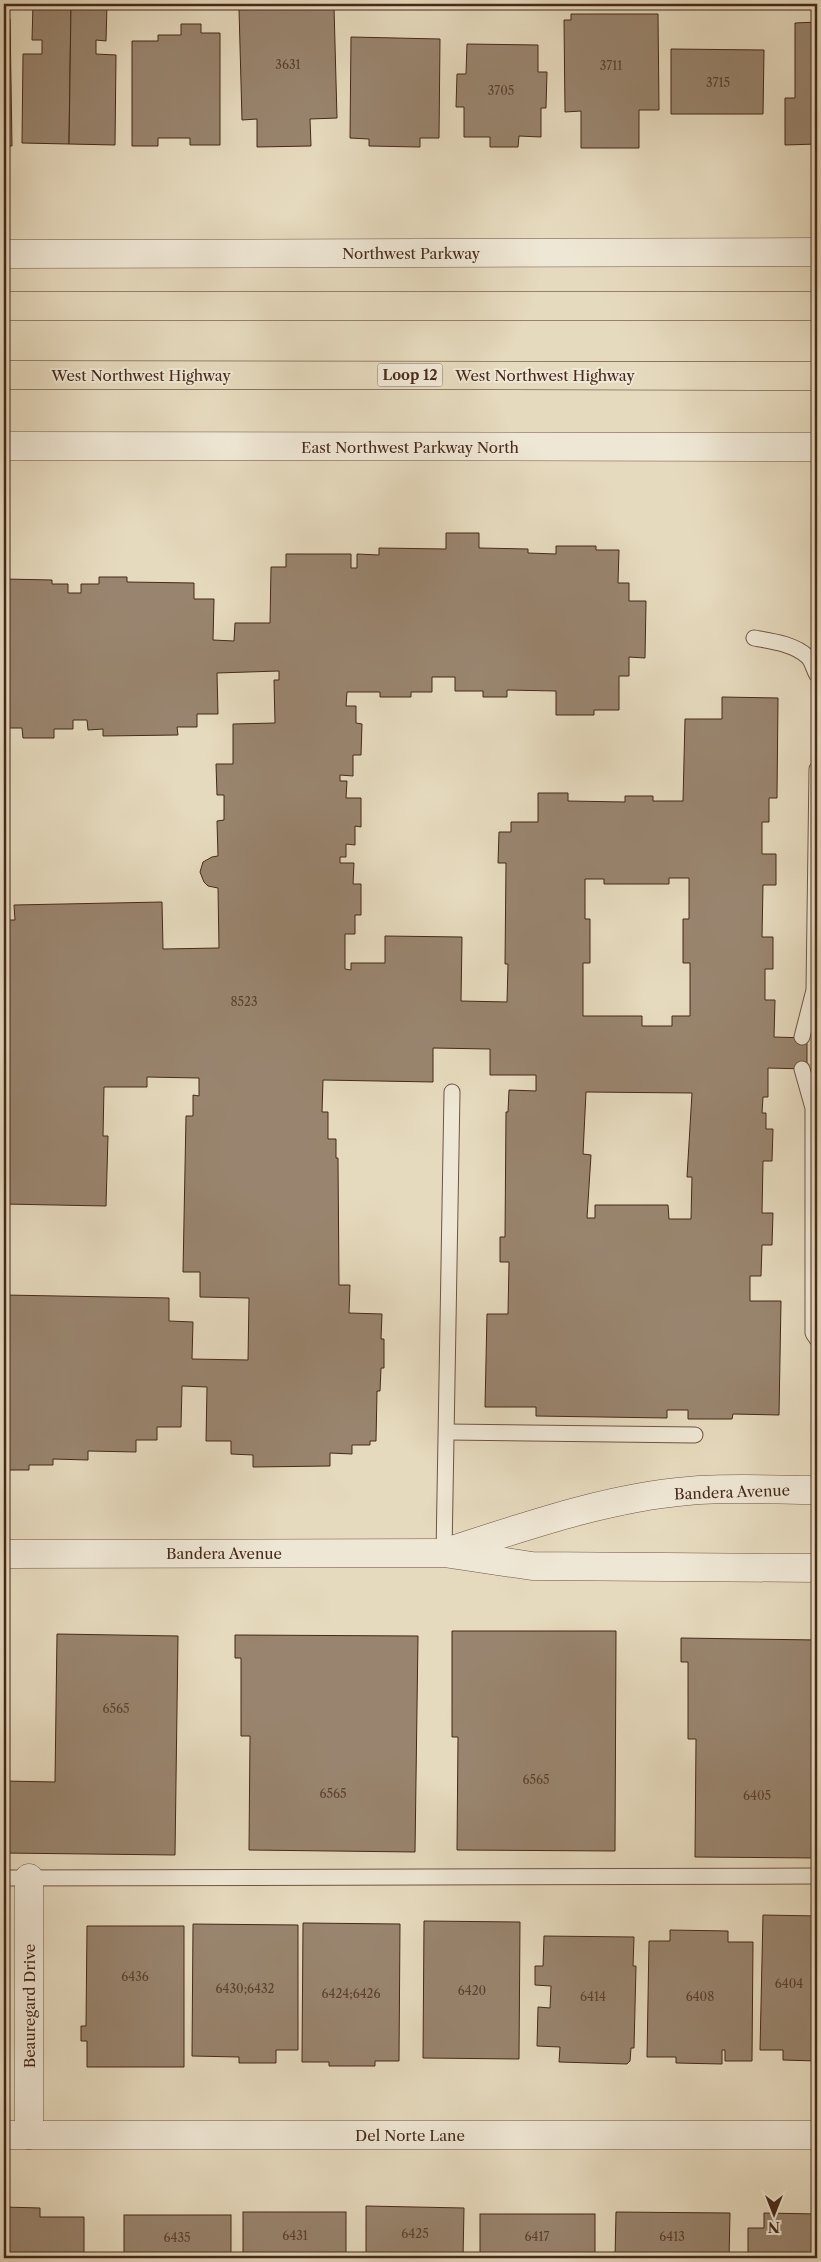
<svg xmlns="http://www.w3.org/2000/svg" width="821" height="2262" font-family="'Libre Caslon Text',serif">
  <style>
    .building { fill: #99856f; stroke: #462919; fill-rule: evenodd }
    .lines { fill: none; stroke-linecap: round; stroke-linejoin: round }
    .lane-casing { stroke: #6e5542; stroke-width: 17 }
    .street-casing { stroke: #6e5542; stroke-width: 29 }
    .primary-casing { stroke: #462919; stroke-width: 29 }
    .lane { stroke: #efe7d5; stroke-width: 15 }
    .street { stroke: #efe7d5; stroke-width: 28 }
    .primary { stroke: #e6dabe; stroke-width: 28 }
    .labels { text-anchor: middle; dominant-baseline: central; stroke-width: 4; stroke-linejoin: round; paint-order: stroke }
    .number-label { font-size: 12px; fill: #5b402e }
    .shield { fill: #efe7d5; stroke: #796251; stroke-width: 1 }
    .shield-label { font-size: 14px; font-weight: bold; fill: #462919 }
    .street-label { font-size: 15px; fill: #462919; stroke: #efe7d5 }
  </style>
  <rect width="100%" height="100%" fill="#e6dabe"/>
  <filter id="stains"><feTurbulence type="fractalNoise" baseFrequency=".004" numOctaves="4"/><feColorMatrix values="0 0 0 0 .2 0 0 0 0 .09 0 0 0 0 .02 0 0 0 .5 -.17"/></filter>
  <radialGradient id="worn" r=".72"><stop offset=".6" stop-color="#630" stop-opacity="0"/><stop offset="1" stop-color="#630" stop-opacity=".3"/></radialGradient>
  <g class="building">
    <polygon points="33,4 71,4 69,144 22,143 23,54 42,54 42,40 32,40"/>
    <polygon points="71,4 107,4 106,41 96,40 96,54 116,55 115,145 69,144"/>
    <polygon points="334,7 337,118 310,119 311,146 257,147 257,119 242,120 239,9"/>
    <polygon points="571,14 658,14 659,110 639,110 639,148 581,148 581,111 565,112 564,20 571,20"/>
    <polygon points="4,19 10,19 12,146 4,146"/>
    <polygon points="817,22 817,144 785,145 785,98 795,98 795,23"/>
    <polygon points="181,24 201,24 201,33 220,33 220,145 190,145 190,138 158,138 158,146 132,146 132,41 158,41 158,35 181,35"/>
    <polygon points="351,37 440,39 439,138 420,138 420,147 369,146 369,139 350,138"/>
    <polygon points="467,44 538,45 538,72 547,72 546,108 541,108 541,137 519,136 518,147 490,147 490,137 464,137 464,107 456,107 457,74 466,74"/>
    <polygon points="671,49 764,50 763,114 671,114"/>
    <path d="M446,533H479V548L528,549V553L556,554V546H596V550H619L618,583H629V601H646L645,658L629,657V676H619V710H594V715H556V691L507,690V697H483V691H455V677H432V692H411V697H380V692H347L346,706H356V723L362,724L361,755H353V776L340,775V781H347L346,798H361V827L355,826V845L346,844V857H340V863H354L353,884H361V915H355V934H345V969L351,970V963H385V936L462,937L461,1001L507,1002L508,964H505L506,863H498L499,832H511V822H538V793H568V801L625,802V796H653V801H683L685,719H722V697L778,698L777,798H769V822H762V854H776V885H763L762,937H773V969H765V1000H775L774,1037L807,1038V1069L768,1068V1097H763L762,1113H766V1129H773L772,1161H763L762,1213H773L772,1245H762L761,1276H750V1301H781L779,1415L733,1414L732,1419H688V1410H667V1418L536,1416V1407H485L487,1314H508L509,1262H500V1237H505L506,1112H508L509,1090L536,1091V1075H490V1049L433,1048V1082L323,1080L322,1112H328V1139H336V1158H338L339,1285H350L349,1313L382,1314L381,1339H384V1368H381L380,1391H377L376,1441H370V1445H352V1454L330,1453V1466L253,1467V1455L231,1454V1441H206L207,1387L182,1386L181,1427H157V1440H136V1452L88,1451V1460L53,1459V1465H29V1470H8V1455H4V1295L169,1298V1321L193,1322L192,1359L248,1360L249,1298L200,1297V1272H183L186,1116H193V1095L199,1096V1078L147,1077V1087H104L103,1136H108L106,1206L4,1204V940H6L5,920H15L14,905L162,902L163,949L219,948L218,888L208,886L204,882L200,872L203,862L212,857L218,856L217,821L224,820V795H217L216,764H233V724L275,723L274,680H279V671L217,673L218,714H197V727H177L178,735L103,736V729L88,730L87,720H73V729H54V738H23L22,728H4V579L52,580V584H68V593H81V584H99V577H127V582L194,583V599H214L213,640L234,641L235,623H270L271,567H286V554H351V568H357V554L379,555V548L446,549ZM669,878H689V919H683V963H690V1016H672V1026H642V1016H583V963H590V919H585V879H604V884H669ZM586,1092L692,1093L687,1177H692L691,1219H669L668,1205H595V1218H587L591,1155L583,1154Z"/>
    <polygon points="452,1631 616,1631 615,1851 457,1850 458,1737 452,1737"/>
    <polygon points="57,1634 178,1636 175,1855 4,1853 4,1781 55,1782"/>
    <polygon points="235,1635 418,1636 415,1852 249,1850 250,1736 241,1736 241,1658 235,1658"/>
    <polygon points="681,1638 817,1640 817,1858 695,1857 696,1739 688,1739 688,1662 681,1662"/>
    <polygon points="763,1915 817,1916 817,2061 783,2060 783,2050 760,2050"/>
    <polygon points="424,1921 520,1922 519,2059 423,2058"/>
    <polygon points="303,1923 400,1924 399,2061 375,2061 375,2066 329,2066 329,2062 302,2062"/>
    <polygon points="193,1924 298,1925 298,2050 276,2050 276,2063 239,2063 239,2057 192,2056"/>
    <polygon points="87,1926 184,1926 184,2067 87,2067 87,2041 81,2041 81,2026 86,2026"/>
    <polygon points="670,1930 728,1931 728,1942 753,1942 752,2061 725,2061 725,2050 722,2050 722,2064 676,2063 676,2057 647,2057 649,1941 670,1941"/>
    <polygon points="544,1936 634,1937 633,1966 636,1966 634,2048 631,2048 630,2061 627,2064 559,2062 560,2047 537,2046 538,2007 550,2008 551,1986 535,1985 535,1966 543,1966"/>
    <polygon points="366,2206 464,2208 463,2258 366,2258"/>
    <polygon points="4,2207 40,2208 40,2217 84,2217 84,2258 4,2258"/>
    <rect x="243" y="2212" width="103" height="46"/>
    <polygon points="616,2212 730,2213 729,2258 615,2258"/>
    <polygon points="764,2213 817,2214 817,2258 748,2258 748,2228 764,2228"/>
    <rect x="480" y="2214" width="115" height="44"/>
    <rect x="124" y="2215" width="107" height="43"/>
  </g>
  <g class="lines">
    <g class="lane-casing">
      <g id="lane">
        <path d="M754,638C771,641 795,644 808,657C812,661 814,670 817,675"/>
        <polyline points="802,1037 814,990 817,769"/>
        <polyline points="802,1069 813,1108 813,1333 817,1339"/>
        <polyline points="448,1432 695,1435"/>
        <polyline points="444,1553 452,1092"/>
        <polyline points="4,1878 817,1876"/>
      </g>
    </g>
    <g class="street-casing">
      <g id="street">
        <polyline points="4,254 817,252"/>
        <polyline points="4,446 817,447"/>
        <path d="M449,1551C527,1526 606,1498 688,1491C730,1487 775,1490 817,1490"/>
        <polyline points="4,1554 444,1553 532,1566 817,1568"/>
        <polyline points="29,1878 29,2135"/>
        <polyline points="4,2135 817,2135"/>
      </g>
    </g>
    <g class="primary-casing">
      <g id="primary">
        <polyline points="4,306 817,306"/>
        <polyline points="4,375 817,376"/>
      </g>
    </g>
    <use href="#lane" class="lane"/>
    <use href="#street" class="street"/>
    <use href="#primary" class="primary"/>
  </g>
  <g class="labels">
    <g class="number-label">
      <text x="288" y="64">3631</text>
      <text x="611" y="65">3711</text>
      <text x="718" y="82">3715</text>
      <text x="501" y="90">3705</text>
      <text x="244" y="1001">8523</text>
      <text x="116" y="1708">6565</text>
      <text x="536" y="1779">6565</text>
      <text x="333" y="1793">6565</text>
      <text x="757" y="1795">6405</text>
      <text x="135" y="1976">6436</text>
      <text x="789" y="1983">6404</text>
      <text x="245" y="1988">6430;6432</text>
      <text x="472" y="1990">6420</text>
      <text x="351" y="1993">6424;6426</text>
      <text x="593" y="1996">6414</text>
      <text x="700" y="1996">6408</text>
      <text x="415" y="2233">6425</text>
      <text x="295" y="2235">6431</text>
      <text x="537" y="2236">6417</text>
      <text x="672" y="2236">6413</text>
      <text x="177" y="2237">6435</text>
    </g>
    <rect class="shield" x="377.5" y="363.5" width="65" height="23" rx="4"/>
    <g class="shield-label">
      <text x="410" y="375">Loop 12</text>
    </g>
    <g class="street-label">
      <text x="411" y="253">Northwest Parkway</text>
      <text x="141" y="375">West Northwest Highway</text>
      <text x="545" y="375">West Northwest Highway</text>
      <text x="410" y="447">East Northwest Parkway North</text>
      <text transform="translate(732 1492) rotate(-2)">Bandera Avenue</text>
      <text x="224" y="1553">Bandera Avenue</text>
      <text transform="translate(29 2006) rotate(-90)">Beauregard Drive</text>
      <text x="410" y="2135">Del Norte Lane</text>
    </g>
  </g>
  <rect width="821" height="2262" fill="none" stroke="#e6dabe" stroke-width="20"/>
  <rect x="5" y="5" width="811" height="2252" fill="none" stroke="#462919" stroke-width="2.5"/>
  <rect x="10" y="10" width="801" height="2242" fill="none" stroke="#462919"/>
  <g transform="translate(774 2214) rotate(180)" stroke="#efe7d5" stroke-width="4" paint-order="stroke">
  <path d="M0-4L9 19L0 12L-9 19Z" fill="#462919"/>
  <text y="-8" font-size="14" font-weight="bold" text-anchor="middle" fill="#462919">N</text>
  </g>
  <rect width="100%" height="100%" filter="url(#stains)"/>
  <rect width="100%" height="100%" fill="url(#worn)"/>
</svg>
